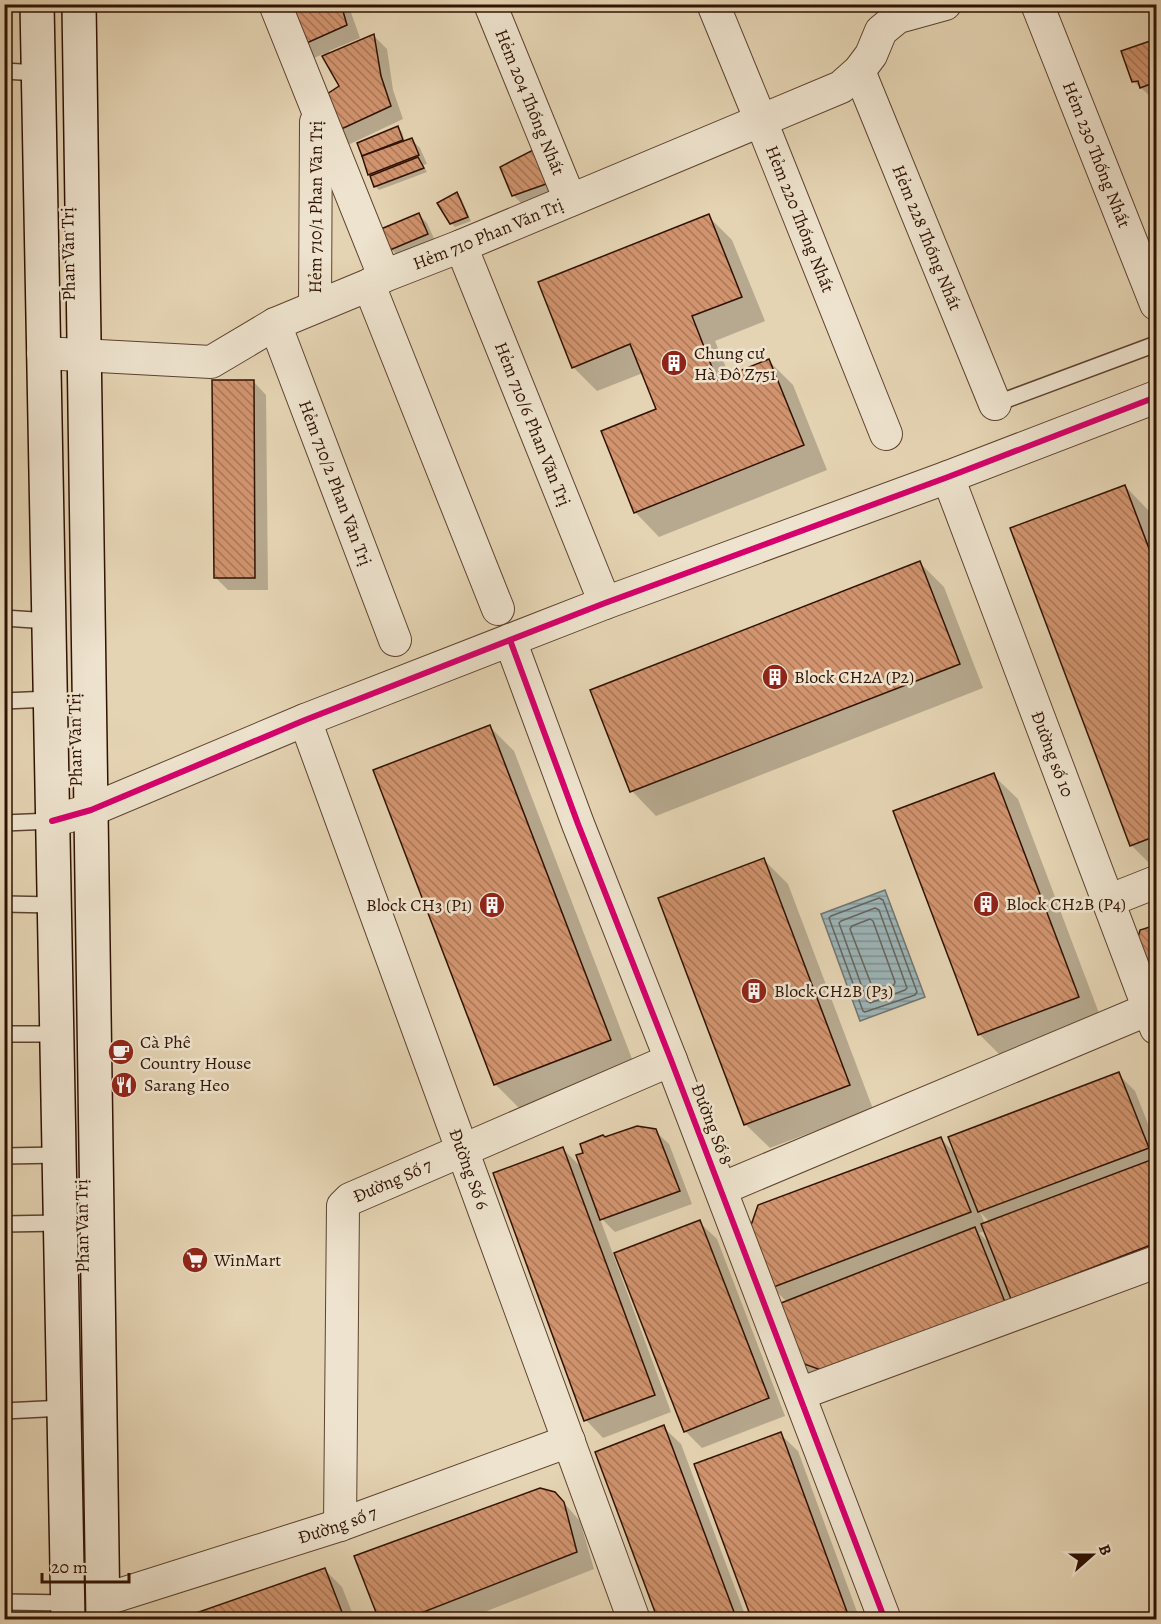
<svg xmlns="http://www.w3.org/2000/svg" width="1161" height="1624" font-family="Alegreya,serif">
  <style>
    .water { fill: url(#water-rules); stroke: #717470; stroke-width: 1.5 }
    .shadow { fill: #0003; fill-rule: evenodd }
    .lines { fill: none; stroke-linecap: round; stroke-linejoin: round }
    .shore { stroke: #66645e; stroke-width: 1.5 }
    .building { fill: url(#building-back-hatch); stroke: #301203; stroke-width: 1.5 }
    .service-casing { stroke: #5d422f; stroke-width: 18 }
    .minor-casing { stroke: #5d422f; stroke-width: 34 }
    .secondary-casing { stroke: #301203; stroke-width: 36 }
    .service { stroke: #eee3ce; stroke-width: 15 }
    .minor { stroke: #eee3ce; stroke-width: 32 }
    .secondary { stroke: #eee3ce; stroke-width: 33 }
    .cycleway-casing { stroke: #eee3ce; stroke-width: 10 }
    .cycleway { stroke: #d6006c; stroke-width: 6 }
    .labels { text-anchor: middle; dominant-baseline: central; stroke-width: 5; stroke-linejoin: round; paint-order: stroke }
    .street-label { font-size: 18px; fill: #301203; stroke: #eee3ce }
    .poi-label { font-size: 18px; fill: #301203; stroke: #eee3ce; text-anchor: start }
  </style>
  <defs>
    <pattern id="water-rules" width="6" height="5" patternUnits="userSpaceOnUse" patternTransform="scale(1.5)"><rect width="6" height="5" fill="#9cb5b8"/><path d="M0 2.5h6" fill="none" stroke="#809293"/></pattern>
    <pattern id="building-back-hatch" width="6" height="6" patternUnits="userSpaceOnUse" patternTransform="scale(1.5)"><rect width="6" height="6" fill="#d1946e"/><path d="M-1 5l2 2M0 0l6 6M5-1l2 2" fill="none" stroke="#aa7758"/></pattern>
  </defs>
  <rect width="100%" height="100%" fill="#e5d4b3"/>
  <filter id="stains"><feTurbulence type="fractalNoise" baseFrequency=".00333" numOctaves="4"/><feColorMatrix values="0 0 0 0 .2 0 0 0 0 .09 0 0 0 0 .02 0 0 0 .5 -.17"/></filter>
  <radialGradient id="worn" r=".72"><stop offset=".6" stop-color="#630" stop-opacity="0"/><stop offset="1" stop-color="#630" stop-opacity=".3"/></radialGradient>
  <polygon class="water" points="885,890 925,997 860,1021 821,914"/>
  <g class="shadow">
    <polygon points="286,4 348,4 360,38 329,51 331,54 374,36 387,49 393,90 403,119 350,144 337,131 341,86 323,54 314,58 301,45"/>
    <polygon points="1153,41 1156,45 1156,93 1150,96 1134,82"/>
    <polygon points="398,128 402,132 405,142 412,140 420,148 427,164 423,165 427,172 379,190 375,186 370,174 359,144"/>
    <polygon points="534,151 557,192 522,204 513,195"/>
    <polygon points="457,194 461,198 471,221 455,227 451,223"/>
    <polygon points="418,214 427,223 436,243 400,258 391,249"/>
    <polygon points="708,216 732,240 765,321 715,341 730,377 769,361 793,385 827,470 659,537 635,512 658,409 643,373 597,391 573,367"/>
    <polygon points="253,381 266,395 268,590 228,590 215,577"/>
    <polygon points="1125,486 1149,511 1156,530 1155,869 1131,845"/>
    <polygon points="920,563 944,587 983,688 656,816 632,791 592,691"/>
    <polygon points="490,727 514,751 634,1064 519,1108 495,1084"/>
    <polygon points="993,775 1018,799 1102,1021 1004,1059 979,1034"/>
    <polygon points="764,860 788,884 873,1109 770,1148 745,1124"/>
    <polygon points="1156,926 1156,1012 1141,931"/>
    <path d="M1118,1074L1135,1091L1156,1144V1267L812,1377L795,1359L787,1302L772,1287L941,1139L957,1155ZM980,1212L990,1222L985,1224ZM985,1231L990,1244L979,1233Z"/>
    <polygon points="655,1131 669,1144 692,1204 615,1232 599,1216 671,1412 603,1438 586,1420 563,1149 583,1169 585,1154 605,1139"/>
    <polygon points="699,1222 717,1239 785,1416 702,1448 685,1431"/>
    <polygon points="663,1427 681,1444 747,1620 660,1620"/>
    <polygon points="780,1434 798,1451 860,1620 754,1620"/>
    <polygon points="555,1493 580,1521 594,1569 464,1620 380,1620"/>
    <polygon points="325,1570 342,1587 355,1620 181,1620"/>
  </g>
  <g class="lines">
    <g class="shore">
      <polygon points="879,898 883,900 917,992 915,995 865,1012 863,1011 829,918 831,916"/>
      <polygon points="875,908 879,910 907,988 905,990 870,1003 867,1001 839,923 841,921"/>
      <polygon points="870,919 873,921 895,982 894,985 876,991 873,989 850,929 852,926"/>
    </g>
  </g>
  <g class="building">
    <polygon points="285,4 341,4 347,25 300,46"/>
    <polygon points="374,34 381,76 391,106 335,132 324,96 339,86 322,56"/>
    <polygon points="1153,40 1156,49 1156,82 1140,88 1138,81 1132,82 1121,51"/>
    <polygon points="398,126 403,140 362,156 357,143"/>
    <polygon points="412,138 419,155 368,175 362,156"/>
    <polygon points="535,149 549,183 512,196 500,167"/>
    <polygon points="418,157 424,168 374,187 370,176"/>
    <polygon points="457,192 468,217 450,224 437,203"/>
    <polygon points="419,213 428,234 390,250 381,229"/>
    <polygon points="709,214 742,297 692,316 717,380 769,359 804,445 634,513 601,431 656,409 630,344 572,368 538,282"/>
    <polygon points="212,380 254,380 255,578 214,578"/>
    <polygon points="1125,485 1156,567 1156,836 1130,846 1010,528"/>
    <polygon points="920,561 960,664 630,792 590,690"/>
    <polygon points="490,725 611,1040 494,1085 373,770"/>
    <polygon points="994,773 1079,997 978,1035 893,811"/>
    <polygon points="764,858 850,1085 744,1125 658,898"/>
    <polygon points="1156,925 1156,1013 1134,952 1140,930"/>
    <polygon points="1119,1072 1149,1148 978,1212 948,1137"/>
    <polygon points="637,1126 656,1129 680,1191 600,1220 576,1155 583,1153 580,1144 603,1135 605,1137"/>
    <polygon points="941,1137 971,1212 771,1288 749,1231 758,1205"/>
    <polygon points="563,1147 655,1395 584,1421 493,1173"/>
    <polygon points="1156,1158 1156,1243 1011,1299 981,1224"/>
    <polygon points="700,1220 769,1398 684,1432 614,1253"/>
    <polygon points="975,1227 1005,1302 821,1370 793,1360 776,1305"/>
    <polygon points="664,1425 737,1620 658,1620 595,1452"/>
    <polygon points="781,1432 850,1620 752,1620 694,1464"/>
    <polygon points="540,1488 555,1492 564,1502 577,1552 403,1620 379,1620 354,1556"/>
    <polygon points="325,1568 345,1620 176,1620"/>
  </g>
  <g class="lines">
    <g class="service-casing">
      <g id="service">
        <polyline points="4,71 38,73"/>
        <polyline points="995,404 1156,344"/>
        <polyline points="4,618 49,621"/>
        <polyline points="4,701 50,699"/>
        <polyline points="4,823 52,821"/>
        <polyline points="4,904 54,905"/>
        <polyline points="4,1034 56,1034"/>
        <polyline points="4,1156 59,1155"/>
        <polyline points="4,1224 60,1223"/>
        <polyline points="4,1411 64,1408"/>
        <polyline points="4,1602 68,1603"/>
      </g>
    </g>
    <g class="minor-casing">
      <g id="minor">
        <polyline points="275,4 384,276"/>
        <path id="s1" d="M490,4L570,200"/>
        <path id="s2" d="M713,4L761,121L886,434"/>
        <path id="s3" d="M1037,4L1156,304"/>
        <path id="s4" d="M859,71L995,404"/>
        <path id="s5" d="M461,246L605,603"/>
        <polyline points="369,285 498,609"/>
        <path id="s6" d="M315,307L316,122"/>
        <path id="s7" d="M275,324L395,640"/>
        <path id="s8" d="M43,353L211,362L275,324L369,285L384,276L461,246L841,87L859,71L871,55L881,31L898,17L945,4"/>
        <path id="s9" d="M948,477L1156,1028"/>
        <polyline points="510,640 578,824 671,1060 885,1620"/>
        <path id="s10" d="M305,720L634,1620"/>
        <polyline points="52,821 91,810 305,720 605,603 948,477 1156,397"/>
        <polyline points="1108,901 1156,882"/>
        <polyline points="721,1189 1149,1009"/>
        <polyline points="799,1394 1156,1262"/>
        <path id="s11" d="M340,1525L343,1206L350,1199L671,1060"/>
        <path id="s12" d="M103,1600L340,1525L569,1441"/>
      </g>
    </g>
    <g class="secondary-casing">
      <g id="secondary">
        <polyline points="37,4 68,1620"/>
        <polyline points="79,4 103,1620"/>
      </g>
    </g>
    <use href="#service" class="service"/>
    <use href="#minor" class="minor"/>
    <use href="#secondary" class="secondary"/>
    <g class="cycleway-casing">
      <g id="cycleway">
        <polyline points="510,640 578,824 671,1060 885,1620"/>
        <polyline points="52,821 91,810 305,720 605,603 948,477 1156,397"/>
      </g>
    </g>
    <use href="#cycleway" class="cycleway"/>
  </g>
  <defs>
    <g id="building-disc" transform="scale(1.35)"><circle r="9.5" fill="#8f2418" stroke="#eee3ce"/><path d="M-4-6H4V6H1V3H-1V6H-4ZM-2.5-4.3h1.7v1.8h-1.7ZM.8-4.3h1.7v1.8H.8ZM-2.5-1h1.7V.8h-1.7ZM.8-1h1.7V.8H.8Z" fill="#fff"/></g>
    <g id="cafe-disc" transform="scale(1.35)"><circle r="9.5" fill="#8f2418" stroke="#eee3ce"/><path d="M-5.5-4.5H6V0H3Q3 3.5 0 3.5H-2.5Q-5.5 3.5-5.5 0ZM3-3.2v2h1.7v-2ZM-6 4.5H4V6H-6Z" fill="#fff"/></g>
    <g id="restaurant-disc" transform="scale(1.35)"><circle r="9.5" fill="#8f2418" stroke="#eee3ce"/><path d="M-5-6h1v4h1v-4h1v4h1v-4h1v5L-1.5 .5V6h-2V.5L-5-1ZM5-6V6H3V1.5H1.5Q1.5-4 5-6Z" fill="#fff"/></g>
    <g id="supermarket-disc" transform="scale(1.35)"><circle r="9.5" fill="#8f2418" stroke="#eee3ce"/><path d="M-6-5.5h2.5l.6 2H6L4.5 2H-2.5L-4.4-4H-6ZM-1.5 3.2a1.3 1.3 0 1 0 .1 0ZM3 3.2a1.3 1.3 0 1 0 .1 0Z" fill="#fff"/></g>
  </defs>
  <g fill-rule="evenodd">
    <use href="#building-disc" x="674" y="363"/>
    <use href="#building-disc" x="775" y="677"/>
    <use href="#building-disc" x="986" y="904"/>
    <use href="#building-disc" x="492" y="905"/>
    <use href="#building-disc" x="754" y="991"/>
    <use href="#cafe-disc" x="121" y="1052"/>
    <use href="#restaurant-disc" x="124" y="1085"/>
    <use href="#supermarket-disc" x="195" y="1260"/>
  </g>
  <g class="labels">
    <g class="street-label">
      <text stroke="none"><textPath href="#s1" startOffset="106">Hẻm 204 Thống Nhất</textPath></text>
      <text stroke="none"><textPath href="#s3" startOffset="162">Hẻm 230 Thống Nhất</textPath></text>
      <text stroke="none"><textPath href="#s6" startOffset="100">Hẻm 710/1 Phan Văn Trị</textPath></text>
      <text stroke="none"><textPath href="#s2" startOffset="232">Hẻm 220 Thống Nhất</textPath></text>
      <text stroke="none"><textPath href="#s8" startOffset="474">Hẻm 710 Phan Văn Trị</textPath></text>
      <text stroke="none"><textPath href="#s4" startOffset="180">Hẻm 228 Thống Nhất</textPath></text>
      <text transform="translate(68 254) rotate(-91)">Phan Văn Trị</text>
      <text stroke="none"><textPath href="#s5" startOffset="192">Hẻm 710/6 Phan Văn Trị</textPath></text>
      <text stroke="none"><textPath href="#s7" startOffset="170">Hẻm 710/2 Phan Văn Trị</textPath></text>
      <text transform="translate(75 740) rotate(-91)">Phan Văn Trị</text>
      <text stroke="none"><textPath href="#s9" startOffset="296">Đường số 10</textPath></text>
      <text transform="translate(712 1124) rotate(69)">Đường Số 8</text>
      <text stroke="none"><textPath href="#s10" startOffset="478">Đường Số 6</textPath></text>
      <text stroke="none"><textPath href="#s11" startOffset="375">Đường Số 7</textPath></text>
      <text transform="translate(82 1226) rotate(-91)">Phan Văn Trị</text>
      <text stroke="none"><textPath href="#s12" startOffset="246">Đường số 7</textPath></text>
    </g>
    <g class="poi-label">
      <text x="694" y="353">Chung cư<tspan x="694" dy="21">Hà Đô Z751</tspan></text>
      <text x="794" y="677">Block CH2A (P2)</text>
      <text x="1006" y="904">Block CH2B (P4)</text>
      <text x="472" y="905" text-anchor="end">Block CH3 (P1)</text>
      <text x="774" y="991">Block CH2B (P3)</text>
      <text x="140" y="1042">Cà Phê<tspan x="140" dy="21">Country House</tspan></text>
      <text x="144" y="1085">Sarang Heo</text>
      <text x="214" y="1260">WinMart</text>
    </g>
  </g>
  <rect width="1161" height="1624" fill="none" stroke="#e5d4b3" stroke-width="24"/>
  <rect x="6" y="6" width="1149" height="1612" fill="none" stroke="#301203" stroke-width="3"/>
  <rect x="12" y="12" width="1137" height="1600" fill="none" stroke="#301203" stroke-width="1.5"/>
  <g transform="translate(1092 1555) rotate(69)" stroke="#eee3ce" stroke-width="4.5" paint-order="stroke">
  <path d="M0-4.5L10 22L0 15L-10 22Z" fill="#301203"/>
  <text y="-9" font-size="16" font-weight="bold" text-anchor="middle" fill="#301203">B</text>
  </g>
  <path d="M42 1573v9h87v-9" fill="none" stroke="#301203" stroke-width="3"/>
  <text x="51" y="1573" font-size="18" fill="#301203" stroke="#eee3ce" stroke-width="4.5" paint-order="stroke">20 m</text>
  <rect width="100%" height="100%" filter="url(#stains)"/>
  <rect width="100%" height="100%" fill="url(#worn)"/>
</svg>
